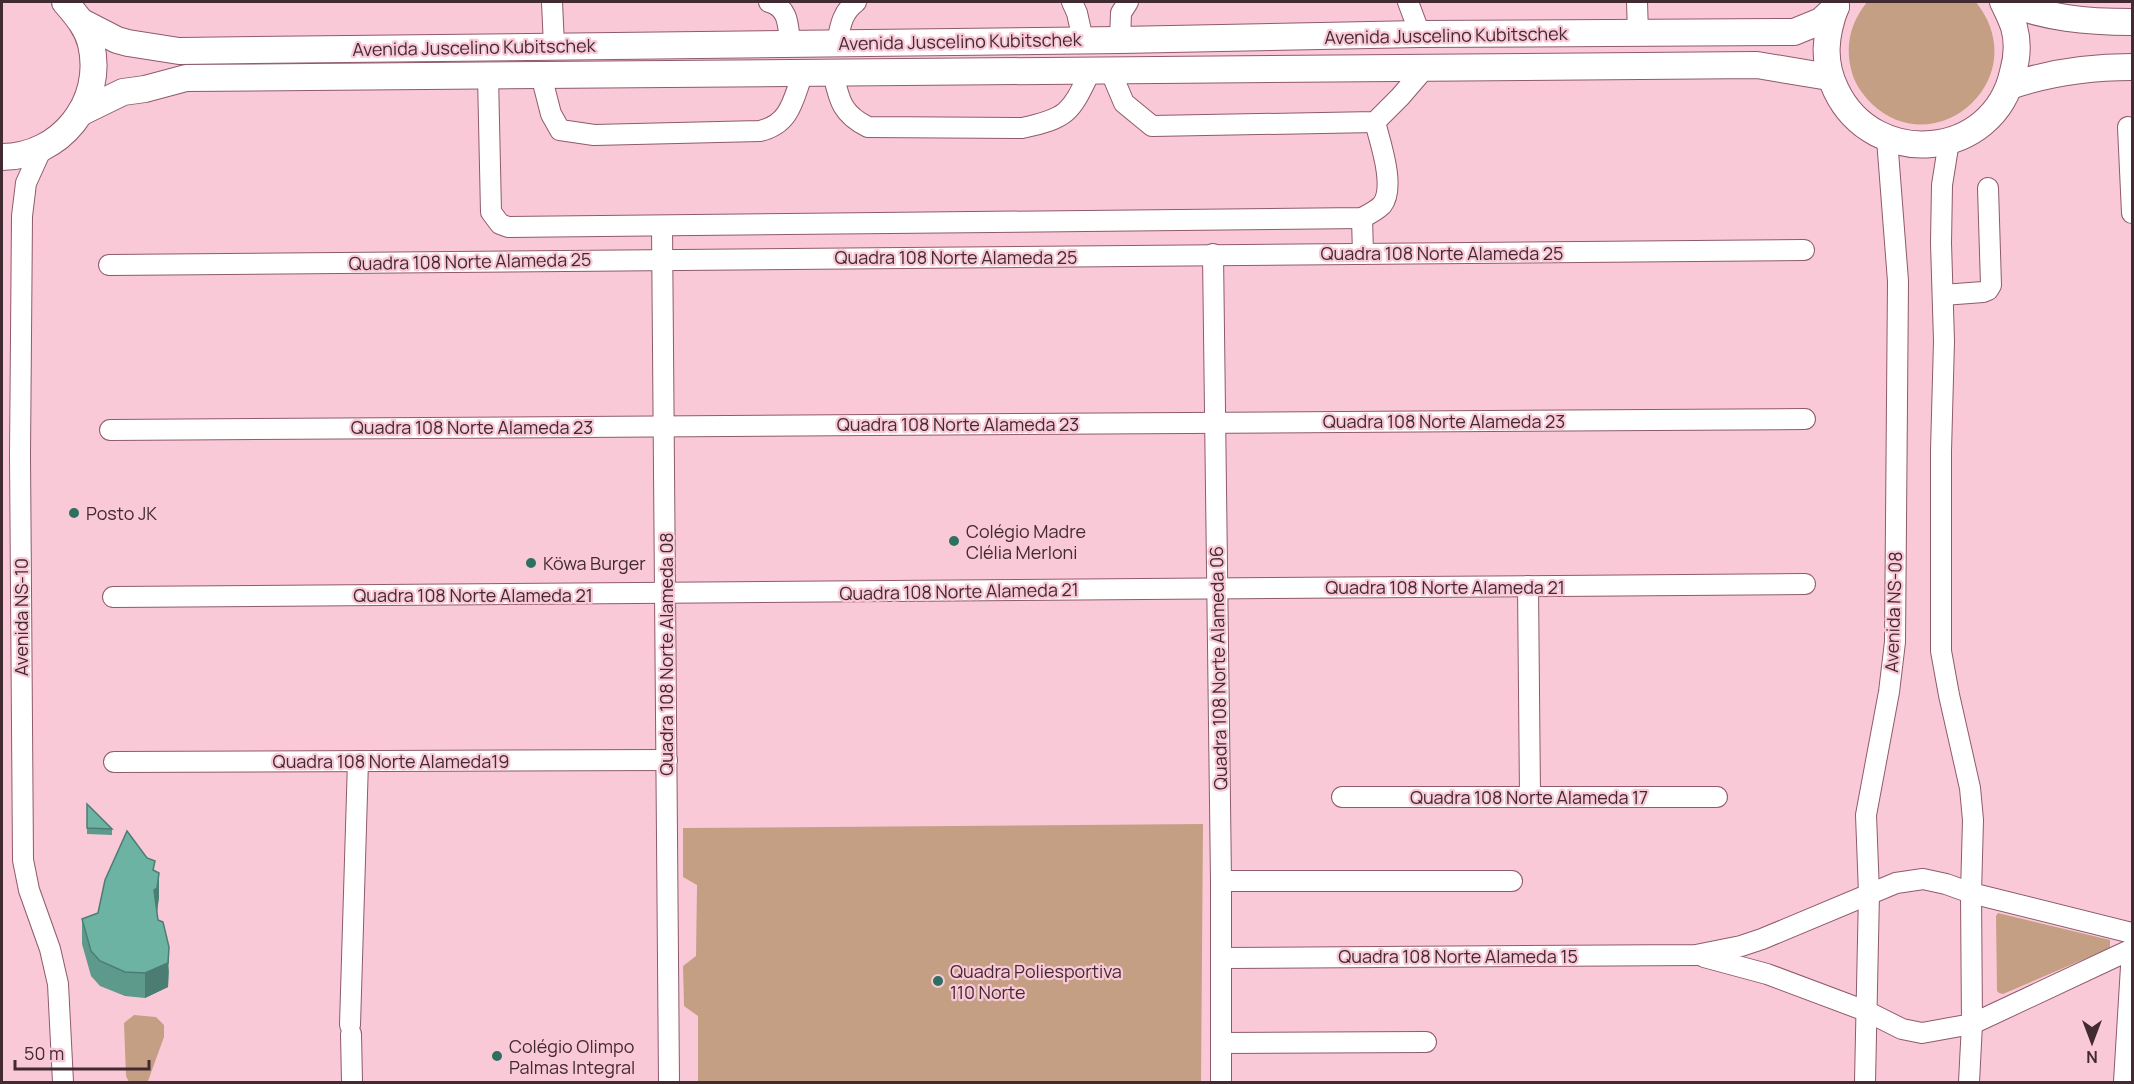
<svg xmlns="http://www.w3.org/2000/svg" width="2134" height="1084" font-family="Manrope,sans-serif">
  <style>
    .green { fill: #c59f83 }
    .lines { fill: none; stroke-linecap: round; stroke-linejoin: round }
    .minor-casing { stroke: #8f5a6c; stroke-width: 22 }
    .major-casing { stroke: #8f5a6c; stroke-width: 28 }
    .minor { stroke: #fff; stroke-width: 20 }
    .major { stroke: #fff; stroke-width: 26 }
    .wall { fill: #5e9a8c }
    .shaded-wall { fill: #4c7d72 }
    .building { fill: #6db3a3; stroke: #4c7d72; stroke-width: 1.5 }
    .poi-dot { fill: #2d7062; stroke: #fac9d8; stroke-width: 2 }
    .labels { text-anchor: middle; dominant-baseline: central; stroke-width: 4.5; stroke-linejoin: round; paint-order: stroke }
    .street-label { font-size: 18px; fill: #422a32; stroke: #fac9d8 }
    .poi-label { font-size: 18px; fill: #422a32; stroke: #fac9d8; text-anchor: start }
  </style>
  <rect width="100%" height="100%" fill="#fac9d8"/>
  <g class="green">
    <path d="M1867,2H1976C2036,78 1936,165 1872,104C1862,94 1854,83 1851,69C1845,44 1851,22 1867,2Z"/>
    <polygon points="1203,824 1201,1082 698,1082 698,1016 684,1006 683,966 696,956 697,885 683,877 683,828"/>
    <polygon points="1998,913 2110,940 2110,948 2003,994 1999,993 1997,991 1996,916"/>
    <polygon points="134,1015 156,1017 164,1025 164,1037 148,1081 129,1082 126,1076 124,1023"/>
  </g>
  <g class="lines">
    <g class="minor-casing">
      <g id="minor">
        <polyline points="552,2 554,46"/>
        <path d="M769,2C789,8 788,25 790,43"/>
        <polyline points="1072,2 1077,13 1083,40"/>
        <polyline points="1408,2 1420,34"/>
        <polyline points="1637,2 1638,33"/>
        <polyline points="1120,40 1121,13 1128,2"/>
        <path d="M837,43C840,27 842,12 856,2"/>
        <polyline points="1110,70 1124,103 1152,126 1375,122 1400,97 1425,68"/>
        <path d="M833,73C839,99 841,114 868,127L1022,128C1070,118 1071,111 1091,70"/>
        <path d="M541,75L551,114L560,130L594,135L760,131C791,124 793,99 803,73"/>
        <path d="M488,76L491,212L500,224L508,227L1362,218C1369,214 1376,211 1382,205C1396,187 1380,142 1375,122"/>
        <polyline points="2128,127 2132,213"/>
        <polyline points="1949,141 1942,185 1941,243 1944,341 1941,451 1941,651 1949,695 1970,788 1973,820 1971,893 1972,1024 1969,1082"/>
        <polyline points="41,150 26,183 22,216 20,455 23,860 29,890 50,949 58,984 63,1082"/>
        <polyline points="1362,218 1363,254"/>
        <polyline points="662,226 669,1082"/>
        <polyline points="1213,254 1221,881 1221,1082"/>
        <polyline points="109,265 1804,250"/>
        <polyline points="1943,295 1983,292 1988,290 1991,285 1988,188"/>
        <polyline points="110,430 1805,419"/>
        <polyline points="1528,586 1530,796"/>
        <polyline points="113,597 1805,584"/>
        <polyline points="114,762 667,760"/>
        <polyline points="1342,797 1717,797"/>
        <polyline points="1221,881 1512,881"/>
        <polyline points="1704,957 1767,974 1866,1011 1902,1029 1922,1033 1972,1024 2132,949"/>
        <polyline points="1221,958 1696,955 1741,946 1762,939 1896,883 1923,879 1946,884 1971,893 2132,933"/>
        <polyline points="350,1025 358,761"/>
        <polyline points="351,1034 352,1082"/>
        <polyline points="1221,1043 1426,1042"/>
        <polyline points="1865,1082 1869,893 1866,815 1889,692 1895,642 1898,281 1887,139"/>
        <polyline points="2124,1082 2132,950"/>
      </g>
    </g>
    <g class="major-casing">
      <g id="major">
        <path d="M2004,2C2050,18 2083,22 2132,22"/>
        <path d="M1836,6C1825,35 1822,62 1836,90C1874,170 1994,160 2013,72C2017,58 2018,41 2014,27C2011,18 2007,10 2003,2"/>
        <polyline points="82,22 117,40 128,43 179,51 1120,40 1420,34 1794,32 1821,21 1836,7"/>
        <path d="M2010,86C2051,72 2090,67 2132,67"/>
        <polyline points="80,113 123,92 145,89 186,78 1757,65 1829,77"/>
        <path d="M2,157C60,157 105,102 91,44C87,27 76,15 65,2"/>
      </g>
    </g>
    <use href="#minor" class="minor"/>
    <use href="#major" class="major"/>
  </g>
  <g class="wall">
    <polygon points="87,804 112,829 112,835 87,834"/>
    <polygon points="155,871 159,897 157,911 158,920 169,971 168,987 145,998 125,996 100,986 91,976 82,944 82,919 98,913"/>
  </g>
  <g class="shaded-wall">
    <polygon points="159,873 159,897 157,912 154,890"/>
    <polygon points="169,947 168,987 145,998 145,973"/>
  </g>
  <g class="building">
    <polygon points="87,804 112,829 87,828"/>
    <polygon points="127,831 147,858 155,861 153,870 159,873 157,888 154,890 158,920 163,922 169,947 168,963 145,973 125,972 100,961 91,951 82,919 98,913 105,880"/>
  </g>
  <g class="poi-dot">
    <circle cx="74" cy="513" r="6"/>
    <circle cx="954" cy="541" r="6"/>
    <circle cx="531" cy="563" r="6"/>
    <circle cx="938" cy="981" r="6"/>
    <circle cx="497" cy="1056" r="6"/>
  </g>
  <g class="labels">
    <g class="street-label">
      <text transform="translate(1446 35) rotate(-1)">Avenida Juscelino Kubitschek</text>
      <text transform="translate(960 41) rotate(-1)">Avenida Juscelino Kubitschek</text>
      <text transform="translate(474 47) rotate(-1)">Avenida Juscelino Kubitschek</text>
      <text x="1442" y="253">Quadra 108 Norte Alameda 25</text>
      <text x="956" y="257">Quadra 108 Norte Alameda 25</text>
      <text transform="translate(470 261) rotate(-1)">Quadra 108 Norte Alameda 25</text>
      <text x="1444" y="421">Quadra 108 Norte Alameda 23</text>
      <text x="958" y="424">Quadra 108 Norte Alameda 23</text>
      <text x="472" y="427">Quadra 108 Norte Alameda 23</text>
      <text x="1445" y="587">Quadra 108 Norte Alameda 21</text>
      <text transform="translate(959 591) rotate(-1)">Quadra 108 Norte Alameda 21</text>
      <text x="473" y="595">Quadra 108 Norte Alameda 21</text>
      <text transform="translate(1893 612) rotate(-88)">Avenida NS-08</text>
      <text transform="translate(21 617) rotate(-90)">Avenida NS-10</text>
      <text transform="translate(666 654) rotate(-90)">Quadra 108 Norte Alameda 08</text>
      <text transform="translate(1218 668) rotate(-91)">Quadra 108 Norte Alameda 06</text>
      <text x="391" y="761">Quadra 108 Norte Alameda19</text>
      <text x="1529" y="797">Quadra 108 Norte Alameda 17</text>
      <text x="1458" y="956">Quadra 108 Norte Alameda 15</text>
    </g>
    <g class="poi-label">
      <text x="86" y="513">Posto JK</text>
      <text x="966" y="531">Colégio Madre<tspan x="966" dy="21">Clélia Merloni</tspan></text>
      <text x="543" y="563">Köwa Burger</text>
      <text x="950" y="971">Quadra Poliesportiva<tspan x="950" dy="21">110 Norte</tspan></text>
      <text x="509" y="1046">Colégio Olimpo<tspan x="509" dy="21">Palmas Integral</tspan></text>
    </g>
  </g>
  <rect width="2134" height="1084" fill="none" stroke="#422a32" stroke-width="6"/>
  <g transform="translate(2092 1042) rotate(180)" stroke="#fac9d8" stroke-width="4.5" paint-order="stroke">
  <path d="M0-4.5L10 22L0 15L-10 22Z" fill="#422a32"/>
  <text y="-9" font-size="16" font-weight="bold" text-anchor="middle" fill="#422a32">N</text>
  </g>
  <path d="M15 1060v9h134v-9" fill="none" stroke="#422a32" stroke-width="3"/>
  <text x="24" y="1060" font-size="18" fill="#422a32" stroke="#fac9d8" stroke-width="4.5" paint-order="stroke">50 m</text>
</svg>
